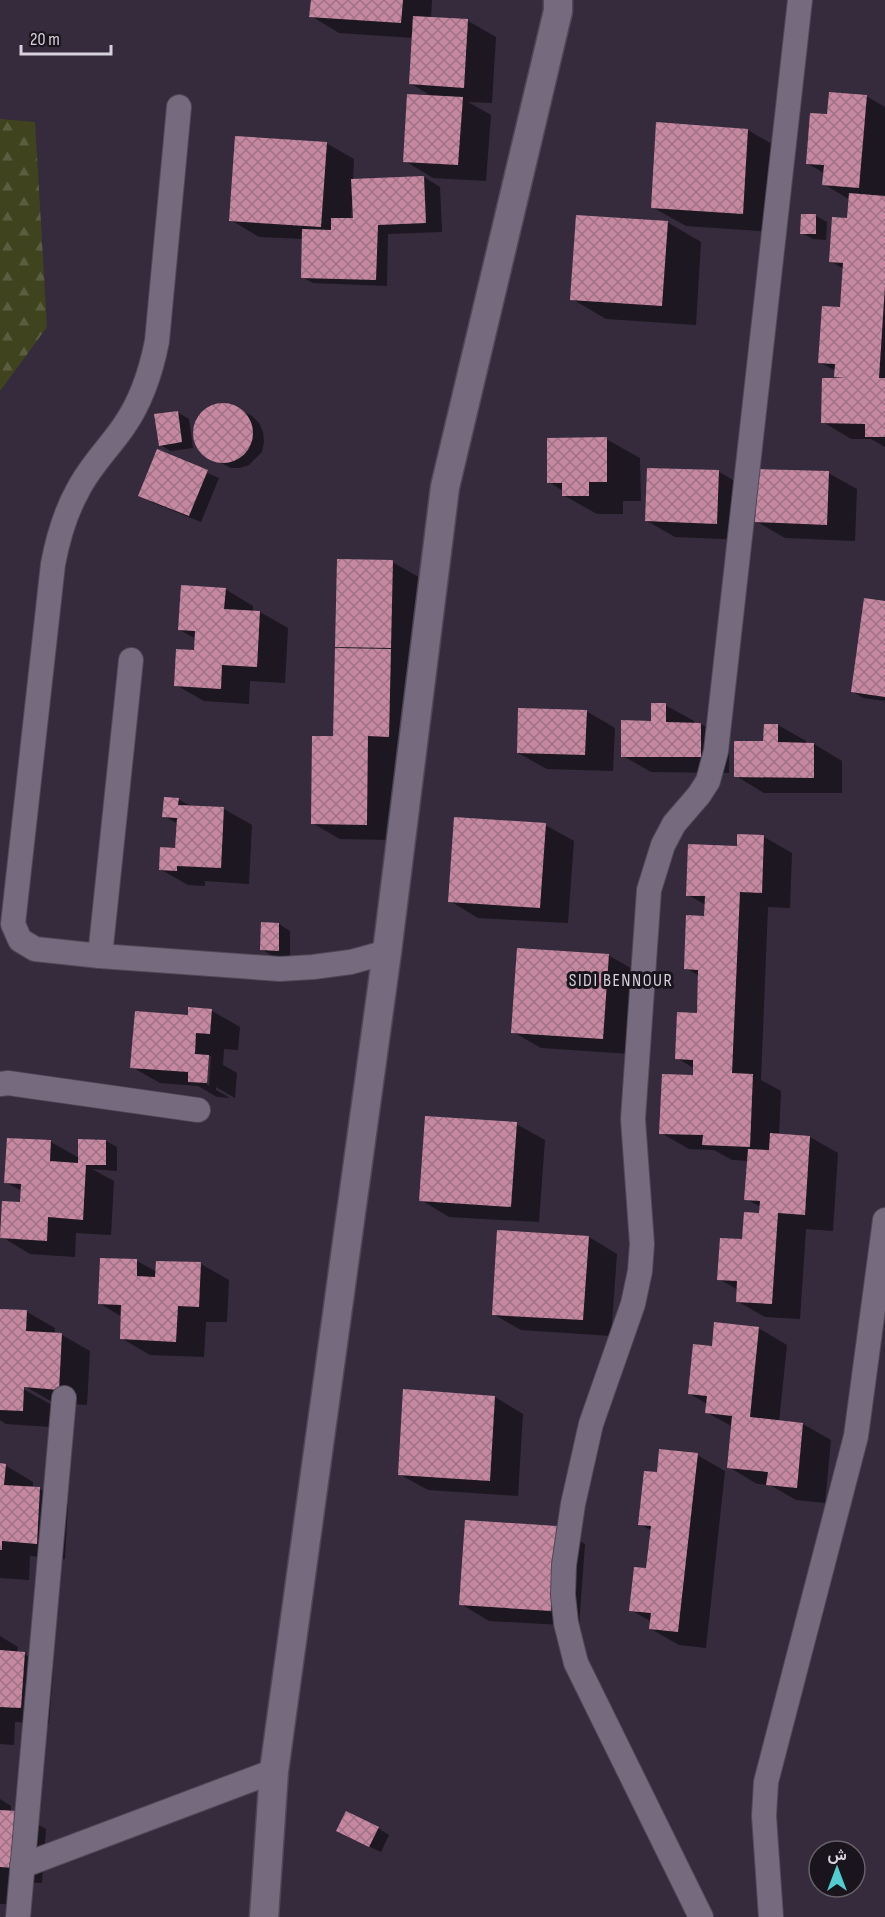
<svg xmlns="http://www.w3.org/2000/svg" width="885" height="1917" font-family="'Sofia Sans Condensed',Vazirmatn,sans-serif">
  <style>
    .forest { fill: url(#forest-firs) }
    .shadow { fill: #0007; fill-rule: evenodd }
    .building { fill: url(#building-cross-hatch) }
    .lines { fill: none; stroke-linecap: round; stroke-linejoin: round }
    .minor-casing { stroke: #504857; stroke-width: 26 }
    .tertiary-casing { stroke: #504857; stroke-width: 31 }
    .minor { stroke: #766a7e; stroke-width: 24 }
    .tertiary { stroke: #766a7e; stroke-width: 28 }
    .labels { text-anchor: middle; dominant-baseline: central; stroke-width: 6; stroke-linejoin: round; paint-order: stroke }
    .neighbourhood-label { font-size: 18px; letter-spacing: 1.5px; fill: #d7d1dc; stroke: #1a151d }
  </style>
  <defs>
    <pattern id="forest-firs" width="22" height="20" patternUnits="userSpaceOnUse" patternTransform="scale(1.5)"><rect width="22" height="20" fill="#3f441f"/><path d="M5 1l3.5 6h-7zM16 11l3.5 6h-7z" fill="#5a5e3f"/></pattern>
    <pattern id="building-cross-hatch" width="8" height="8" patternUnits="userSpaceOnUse" patternTransform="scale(1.5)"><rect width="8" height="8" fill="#c688a0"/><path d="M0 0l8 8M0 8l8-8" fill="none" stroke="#9e7284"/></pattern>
  </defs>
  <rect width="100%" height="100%" fill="#352b3c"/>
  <polygon class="forest" points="0,119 35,122 47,327 0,391"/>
  <g class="shadow">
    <polygon points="312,0 432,0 431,18 468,21 496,37 492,103 468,102 491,115 486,181 433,178 405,161 433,97 410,83 413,38 339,33 311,16"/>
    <polygon points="866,96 885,107 885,447 871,439 851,439 823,422 842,379 835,376 836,371 819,362 841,309 844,269 830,261 849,220 850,200 824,184 824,173 808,164 829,116"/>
    <polygon points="658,124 748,130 782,150 777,232 686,226 652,207"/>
    <path d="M326,143L354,159L353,181L424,177L440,187L442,232L388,234L387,286L313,283L302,277L303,239L259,237L231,220ZM352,202H354L355,220H351Z"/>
    <polygon points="816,216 827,222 826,240 813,239 802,233"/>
    <polygon points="667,222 701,242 696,325 606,319 572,299"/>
    <polygon points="221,403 231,405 252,416 259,423 263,432 264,442 262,452 249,465 240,468 231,468 202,453 196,446 194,427 197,418 203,411"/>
    <polygon points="177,412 189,419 193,448 171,451 160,445"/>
    <polygon points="606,439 640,458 641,501 623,501 623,514 597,514 563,495 563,491 549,482"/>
    <polygon points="157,451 219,478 201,522 151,502 140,495"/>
    <polygon points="719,472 747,488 745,540 675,537 647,521"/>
    <polygon points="828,473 857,489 855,541 785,538 757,522"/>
    <polygon points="392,562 426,581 417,752 396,752 394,840 340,839 312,823 334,738 343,649 337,646"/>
    <polygon points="225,589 253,606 253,612 260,612 288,628 285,683 250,681 249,704 204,701 176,685 195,651 196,639 180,630"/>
    <polygon points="885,602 885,701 863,698 852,691"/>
    <polygon points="665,705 694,721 694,724 701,724 729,740 729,773 651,772 623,756"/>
    <polygon points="586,711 615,728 613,771 547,769 518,753"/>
    <polygon points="778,725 806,741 806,744 814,744 842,761 842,793 764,793 736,776"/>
    <polygon points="178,799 192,807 224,809 252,825 249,884 205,881 205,886 188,885 160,869 177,849 178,824 164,816"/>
    <polygon points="545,825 574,841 568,923 478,918 450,901"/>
    <polygon points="764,837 792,853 790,908 768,907 761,1080 781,1091 779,1135 810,1137 838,1153 833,1231 806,1229 800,1319 765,1317 737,1301 738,1290 719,1279 760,1215 761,1207 746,1199 749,1161 732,1160 714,1150 689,1149 661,1133 694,1076 695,1069 677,1058 698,1014 699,976 686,968 705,918 706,905 688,895 738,847"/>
    <polygon points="279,924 290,931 290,956 273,956 261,949"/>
    <polygon points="608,955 636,971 631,1054 541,1048 513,1032"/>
    <path d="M212,1011L240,1027L238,1050L224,1049L223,1065L237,1073L235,1098L216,1087V1090L230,1098L217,1097L198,1086L160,1083L132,1067L189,1017ZM208,1056H211L209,1086L206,1083Z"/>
    <polygon points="516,1124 545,1140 539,1222 449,1217 421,1200"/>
    <polygon points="8,1139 51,1142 79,1158 106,1141 117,1147 117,1171 92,1169 114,1181 111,1235 76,1233 75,1257 30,1254 2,1237 21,1204 22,1191 5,1182"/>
    <polygon points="589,1237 617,1254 611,1336 521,1330 493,1314"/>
    <polygon points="137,1261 157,1272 201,1264 229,1280 227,1322 206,1322 204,1357 150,1355 121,1338 122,1317 99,1303"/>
    <polygon points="0,1310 27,1312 55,1328 55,1334 62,1335 90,1351 87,1405 54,1403 23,1385 23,1389 52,1405 51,1427 6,1424 0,1420"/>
    <polygon points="758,1328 787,1345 779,1422 803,1424 831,1440 825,1503 796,1500 770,1485 757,1484 729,1467 733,1427 706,1412 707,1404 690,1394 713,1348"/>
    <polygon points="495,1397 523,1414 518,1496 428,1490 399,1474"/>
    <polygon points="697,1455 725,1471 706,1648 679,1645 651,1629 652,1622 631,1610 648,1570 652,1531 639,1524 658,1474"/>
    <polygon points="0,1465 5,1465 33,1482 33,1488 40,1489 68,1505 65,1559 30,1556 29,1580 0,1578"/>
    <polygon points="556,1528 585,1544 579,1626 489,1621 461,1604"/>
    <polygon points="0,1636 18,1647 17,1653 24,1654 53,1670 49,1724 15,1722 14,1745 0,1744"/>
    <polygon points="0,1799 11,1806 11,1812 17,1813 46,1829 42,1883 8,1881 6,1904 0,1904"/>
    <polygon points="378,1828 389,1835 381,1852 349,1837"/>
  </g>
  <g class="building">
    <polygon points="311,0 403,0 401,23 309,17"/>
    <polygon points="413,16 468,19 464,88 409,84"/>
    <polygon points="829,92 867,95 859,188 822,185 824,165 806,164 810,113 827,114"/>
    <polygon points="407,94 463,97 458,165 403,162"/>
    <polygon points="656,122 748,129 743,214 651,208"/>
    <polygon points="235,136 327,142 321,227 229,221"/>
    <polygon points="424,176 426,223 378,225 376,280 301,278 302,229 331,230 331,218 353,218 351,179"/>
    <polygon points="849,193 885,196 885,286 879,378 885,378 885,437 865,437 865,424 821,423 822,378 845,378 834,377 835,364 818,363 822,306 840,307 843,263 829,262 832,217 847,218"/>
    <polygon points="801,214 816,214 816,234 800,234"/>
    <polygon points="576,215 668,221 662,306 570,300"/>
    <circle cx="223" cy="433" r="30"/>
    <polygon points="178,411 182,442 159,446 154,414"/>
    <polygon points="607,437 607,482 589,482 589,496 562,496 562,483 547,483 547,438"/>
    <polygon points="157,449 208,470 189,516 138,496"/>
    <polygon points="647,468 719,470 717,524 645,521"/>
    <polygon points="757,469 829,471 827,525 755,522"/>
    <polygon points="337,559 393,560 391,648 335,647"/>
    <polygon points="181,585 226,588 224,609 260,611 257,667 222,665 221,689 174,686 176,649 194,650 195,631 178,630"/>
    <polygon points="864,598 885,601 885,697 851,692"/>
    <polygon points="335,648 391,649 389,737 368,736 367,825 311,824 312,736 333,736"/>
    <polygon points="651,703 666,703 666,722 701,723 701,757 621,757 621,720 651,721"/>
    <polygon points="518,708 587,710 585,755 517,753"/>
    <polygon points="764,724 778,724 778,742 814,743 814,778 734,777 734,741 763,741"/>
    <polygon points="164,797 179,798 178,805 224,807 221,868 177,866 177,871 159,870 160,847 175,848 177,818 162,817"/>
    <polygon points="454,817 546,823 540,908 448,902"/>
    <polygon points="737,834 764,835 762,893 740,892 732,1073 753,1074 750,1147 702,1145 703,1135 659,1134 662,1074 693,1075 693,1060 675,1059 677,1012 697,1013 698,970 684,969 686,915 704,916 705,896 686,896 688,844 737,846"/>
    <polygon points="261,922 279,923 279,951 260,950"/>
    <polygon points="517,948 609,954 603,1039 511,1033"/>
    <polygon points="188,1007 212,1009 210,1034 196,1033 195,1054 209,1055 207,1083 188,1082 188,1072 130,1068 135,1011 188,1015"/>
    <polygon points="425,1116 517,1122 511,1207 419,1201"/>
    <polygon points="770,1133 810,1136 805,1215 778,1213 772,1304 736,1302 737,1281 717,1280 720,1238 742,1239 744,1212 759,1213 760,1201 744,1200 748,1149 769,1150"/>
    <polygon points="7,1138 51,1140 50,1161 78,1163 78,1139 106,1140 106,1165 86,1165 83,1220 48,1217 47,1241 0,1238 2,1201 20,1202 21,1184 4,1183"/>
    <polygon points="497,1230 589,1236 583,1320 492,1315"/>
    <polygon points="100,1258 137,1259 137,1276 155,1277 156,1261 201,1262 199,1307 178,1306 176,1342 120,1339 121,1305 98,1304"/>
    <polygon points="0,1309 27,1310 26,1331 62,1333 59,1390 24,1387 23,1411 0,1410"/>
    <polygon points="714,1322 759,1327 750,1417 803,1423 797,1488 766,1485 768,1472 727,1468 732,1416 705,1413 707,1396 688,1394 693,1344 712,1346"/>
    <polygon points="403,1389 495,1396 490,1481 398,1475"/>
    <polygon points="659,1449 698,1453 678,1632 649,1629 651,1613 629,1611 634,1567 646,1568 651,1526 638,1525 644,1471 657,1472"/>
    <polygon points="0,1463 6,1464 4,1485 40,1487 37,1544 2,1541 2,1550 0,1550"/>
    <polygon points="465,1520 557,1526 551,1611 459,1605"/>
    <polygon points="0,1650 25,1652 21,1708 0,1707"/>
    <polygon points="0,1810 18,1811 14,1868 0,1867"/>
    <polygon points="346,1811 379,1827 369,1847 336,1831"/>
  </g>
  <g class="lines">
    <g class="minor-casing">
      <g id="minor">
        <path d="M179,107L157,341C151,372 142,400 124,426C109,448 90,466 78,490C65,513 58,538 53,564L13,924L20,940L35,949L100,956L280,969L313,967L351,962L387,952"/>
        <polyline points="100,956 131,660"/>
        <polyline points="0,1084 8,1083 198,1110"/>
        <polyline points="22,1866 274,1771"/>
        <polyline points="18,1917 64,1398"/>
        <polyline points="701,1917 576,1663 566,1623 563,1595 564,1565 573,1504 591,1424 633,1304 640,1271 642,1244 633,1119 649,890 663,845 674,824 699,795 708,781 716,751 800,0"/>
        <polyline points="771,1917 764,1816 766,1782 856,1436 885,1220"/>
      </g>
    </g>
    <g class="tertiary-casing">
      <polyline id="tertiary" points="264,1917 274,1771 387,952 445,487 558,11 558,0"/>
    </g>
    <use href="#minor" class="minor"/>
    <use href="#tertiary" class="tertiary"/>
  </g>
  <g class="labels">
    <g class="neighbourhood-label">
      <text x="621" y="980">SIDI BENNOUR</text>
    </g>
  </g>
  <g transform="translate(837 1869)"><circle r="28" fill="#1a151d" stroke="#666069" stroke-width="1.5"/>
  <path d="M0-4.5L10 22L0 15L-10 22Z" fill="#52cdd0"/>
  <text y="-9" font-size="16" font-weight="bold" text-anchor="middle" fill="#d7d1dc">ش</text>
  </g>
  <path d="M21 45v9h90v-9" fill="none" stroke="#d7d1dc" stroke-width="3"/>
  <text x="30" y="45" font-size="18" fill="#d7d1dc" stroke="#1a151d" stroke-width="4.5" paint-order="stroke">20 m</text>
</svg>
